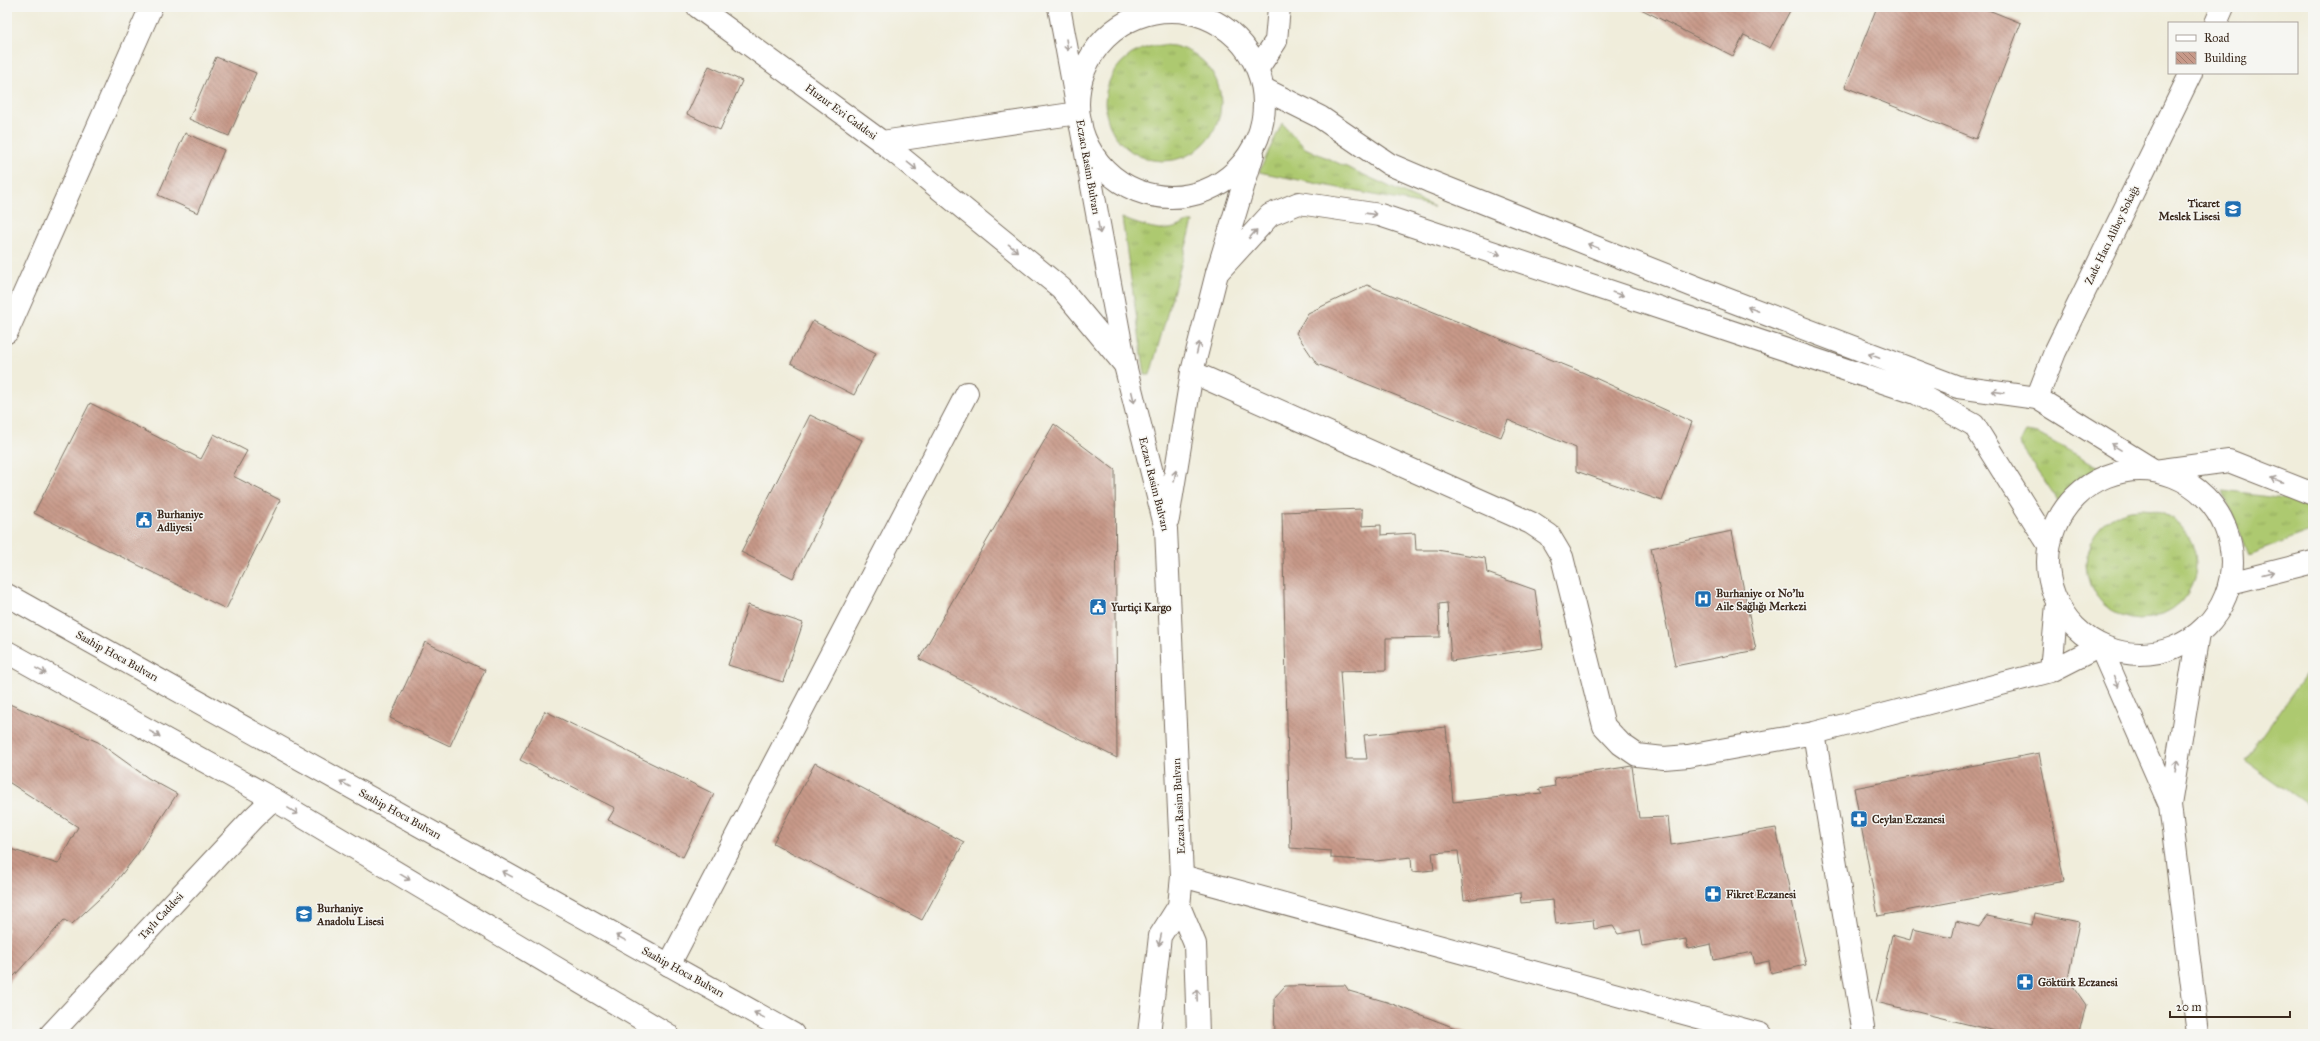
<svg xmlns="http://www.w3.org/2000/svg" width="2320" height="1041" font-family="'IM FELL Great Primer',serif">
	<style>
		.grass { fill: url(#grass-tufts); stroke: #747a47 }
		.garden { fill: #adc970; stroke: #747a47 }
		.building { fill: url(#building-back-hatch) }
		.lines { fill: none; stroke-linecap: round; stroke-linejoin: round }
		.service-casing { stroke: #7a6e60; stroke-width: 24 }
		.minor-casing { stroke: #7a6e60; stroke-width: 24 }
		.tertiary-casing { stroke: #7a6e60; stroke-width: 24 }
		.secondary-casing { stroke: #7a6e60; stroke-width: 24 }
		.primary-casing { stroke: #7a6e60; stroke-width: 24 }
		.service { stroke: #fff; stroke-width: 22 }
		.minor { stroke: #fff; stroke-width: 22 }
		.tertiary { stroke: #fff; stroke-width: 22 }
		.secondary { stroke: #fff; stroke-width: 22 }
		.primary { stroke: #fff; stroke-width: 22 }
		.oneway { stroke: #a79f9a }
		.labels { text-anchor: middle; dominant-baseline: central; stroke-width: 3; stroke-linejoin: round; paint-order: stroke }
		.street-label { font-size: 11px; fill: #3b2a1e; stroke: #f6f6f2 }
		.poi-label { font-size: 11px; font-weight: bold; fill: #3b2a1e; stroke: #f6f6f2; text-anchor: start }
	</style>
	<defs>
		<pattern id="grass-tufts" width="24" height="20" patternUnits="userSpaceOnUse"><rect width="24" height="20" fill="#adc970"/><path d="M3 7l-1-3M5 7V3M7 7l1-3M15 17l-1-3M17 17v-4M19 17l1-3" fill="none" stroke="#8ea35b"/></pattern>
		<pattern id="building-back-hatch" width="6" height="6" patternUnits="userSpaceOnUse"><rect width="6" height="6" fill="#c79989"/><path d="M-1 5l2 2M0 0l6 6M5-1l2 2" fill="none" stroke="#a37d6f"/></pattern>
	</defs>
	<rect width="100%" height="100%" fill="#f6f6f2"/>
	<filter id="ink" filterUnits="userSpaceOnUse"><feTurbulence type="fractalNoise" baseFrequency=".025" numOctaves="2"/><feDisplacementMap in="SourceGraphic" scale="8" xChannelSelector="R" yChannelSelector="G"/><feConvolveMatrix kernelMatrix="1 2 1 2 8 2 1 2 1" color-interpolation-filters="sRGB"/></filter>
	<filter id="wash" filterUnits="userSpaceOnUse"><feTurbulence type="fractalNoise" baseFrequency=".012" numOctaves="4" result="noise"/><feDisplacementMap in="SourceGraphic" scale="16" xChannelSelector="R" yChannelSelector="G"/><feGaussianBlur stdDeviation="0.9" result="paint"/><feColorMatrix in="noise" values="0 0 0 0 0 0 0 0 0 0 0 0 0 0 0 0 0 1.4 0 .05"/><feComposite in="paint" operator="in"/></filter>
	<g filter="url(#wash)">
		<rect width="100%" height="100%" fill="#f0eddb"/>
		<!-- grass -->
		<path class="grass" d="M1105 103a58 58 0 1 1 116 0a58 58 0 1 1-116 0Z
			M1282 123 1305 148 1434 207 1259 172Z
			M1122 218C1133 223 1157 231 1169 229 1179 228 1183 221 1193 222L1150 375H1145Z
			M2026 432 2038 434 2103 469 2072 485 2059 502 2019 443Z
			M2223 491 2292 500 2313 509V531L2248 555Z
			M2086 564a55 55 0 1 1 110 0a55 55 0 1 1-110 0Z"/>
		<!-- garden -->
		<path class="garden" d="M2313 665V809L2245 760Z"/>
		<g id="blocks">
			<!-- building -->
			<path class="building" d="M1637 7H1792L1770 48 1744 35 1733 56Z
				M1877 7H1981L2021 23 1976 139 1845 87Z
				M216 57 256 73 229 136 189 119Z
				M709 66 742 81 720 130 687 114Z
				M185 133 224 150 198 213 158 195Z
				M1367 285 1582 372 1692 422 1662 501 1576 471V448L1508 420 1501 437 1317 364 1296 333 1308 313Z
				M813 321 876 353 854 395 791 363Z
				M90 403 201 459 214 434 247 451 233 476 280 500 226 609 34 513Z
				M810 415 862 440 793 578 741 552Z
				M1054 424 1115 470 1117 758 919 659Z
				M1362 509V526L1381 525V535L1415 533 1416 550H1437L1485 558 1487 573 1535 590 1543 648 1451 661 1447 603 1439 604 1440 637 1386 638V670L1340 671 1346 759H1367L1364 735 1446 727 1453 802 1542 793 1539 789 1555 786 1554 778 1632 766 1639 818 1668 817 1671 845 1776 828 1806 965 1771 973 1769 961 1755 964 1752 952 1714 960 1711 944 1688 949 1686 939 1642 946 1639 930 1618 934 1613 926 1594 929 1593 920 1556 924 1553 900 1521 903 1520 893 1464 900 1458 851 1432 853 1434 870 1412 872 1411 857 1376 861 1331 858V851L1290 848 1282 512Z
				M1732 531 1756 650 1675 666 1651 548Z
				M748 605 803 623 783 682 728 665Z
				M425 642 485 670 450 746 390 718Z
				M7 703 98 742 148 778 177 794 136 856 111 888 72 924 64 920 7 984V848L58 864 78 827 7 781Z
				M545 711 714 794 683 857 608 820 615 808 520 760Z
				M2039 753 2064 881 1878 916 1854 788Z
				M815 763 964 842 922 920 773 843Z
				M2034 913 2079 922 2068 979 2086 1005 2079 1034H2008L1876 1002 1892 935 1910 940 1913 929 1952 938 1956 921 1979 927 1987 916 2032 925Z
				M1345 985 1349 991 1387 1002 1471 1034H1275L1274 998 1285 986Z"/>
		</g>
	</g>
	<g filter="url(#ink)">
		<use href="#blocks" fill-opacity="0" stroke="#7a6e60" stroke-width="1"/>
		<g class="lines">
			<defs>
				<path id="service" d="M7 332 151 7
					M669 965 967 393"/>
				<path id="minor" d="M698 7 882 142 1078 113
					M2216 23 2223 7
					M1258 68 1276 41 1279 7
					M882 142 1061 288 1125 365
					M1192 372 1531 523 1549 535 1562 557 1604 726 1621 744 1637 755 1664 758 1688 756 1814 733 2051 671 2100 646
					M2037 398 2055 352 2191 73
					M2051 671 2057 604
					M1814 733 1864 1034
					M1182 876 1760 1034"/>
				<path id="tertiary" d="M1264 89 1320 117 1389 164 1429 181 1721 297 1958 387 2037 398 2155 471 2229 461 2313 494
					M1217 273 1270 215 1299 203 1380 215 1916 393 1974 425 2049 545
					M2048 562a92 92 0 1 1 184 0a92 92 0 1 1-184 0Z
					M2230 583 2313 562
					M2100 646 2170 805
					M51 1034 253 818 273 799
					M2198 1034 2170 805 2198 634"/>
				<path id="secondary" d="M7 595 793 1034
					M7 652 273 799 667 1034"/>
				<path id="primary" d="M1059 7 1125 365 1166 529 1182 876 1179 906 1160 936 1149 1034
					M1078 104a93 93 0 1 1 186 0a93 93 0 1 1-186 0Z
					M1168 519 1192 372 1217 273 1253 154
					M1179 906 1195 944 1198 1034"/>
			</defs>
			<!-- service casing -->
			<use href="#service" class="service-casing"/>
			<!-- minor casing -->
			<use href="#minor" class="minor-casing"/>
			<!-- tertiary casing -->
			<use href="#tertiary" class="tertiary-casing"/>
			<!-- secondary casing -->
			<use href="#secondary" class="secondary-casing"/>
			<!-- primary casing -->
			<use href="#primary" class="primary-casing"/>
			<!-- service -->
			<use href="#service" class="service"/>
			<!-- minor -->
			<use href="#minor" class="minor"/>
			<!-- tertiary -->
			<use href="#tertiary" class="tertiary"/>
			<!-- secondary -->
			<use href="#secondary" class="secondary"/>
			<!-- primary -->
			<use href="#primary" class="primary"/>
		</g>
		<!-- one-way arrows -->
		<defs><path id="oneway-shaft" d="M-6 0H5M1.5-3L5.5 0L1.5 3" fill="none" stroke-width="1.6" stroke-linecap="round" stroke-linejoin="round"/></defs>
		<g class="oneway">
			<use href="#oneway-shaft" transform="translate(1067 45) rotate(81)"/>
			<use href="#oneway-shaft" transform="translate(912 166) rotate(39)"/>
			<use href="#oneway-shaft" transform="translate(1371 214) rotate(8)"/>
			<use href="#oneway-shaft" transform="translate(1099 228) rotate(80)"/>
			<use href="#oneway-shaft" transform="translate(1253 234) rotate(-48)"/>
			<use href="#oneway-shaft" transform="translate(1593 246) rotate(-158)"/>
			<use href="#oneway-shaft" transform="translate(1013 248) rotate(39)"/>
			<use href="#oneway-shaft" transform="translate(1495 253) rotate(18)"/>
			<use href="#oneway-shaft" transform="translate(1618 294) rotate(18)"/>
			<use href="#oneway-shaft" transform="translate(1753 309) rotate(-159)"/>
			<use href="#oneway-shaft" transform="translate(1198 348) rotate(-76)"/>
			<use href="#oneway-shaft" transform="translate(1874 356) rotate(-159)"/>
			<use href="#oneway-shaft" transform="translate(1998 392) rotate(-172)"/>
			<use href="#oneway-shaft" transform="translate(1133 397) rotate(76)"/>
			<use href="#oneway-shaft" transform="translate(2116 447) rotate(-148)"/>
			<use href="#oneway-shaft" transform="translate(1175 476) rotate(-81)"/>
			<use href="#oneway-shaft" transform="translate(2277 480) rotate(-158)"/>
			<use href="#oneway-shaft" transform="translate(2268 573) rotate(-14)"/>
			<use href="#oneway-shaft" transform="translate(41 671) rotate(29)"/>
			<use href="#oneway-shaft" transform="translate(2116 682) rotate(66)"/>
			<use href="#oneway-shaft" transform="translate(155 734) rotate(29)"/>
			<use href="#oneway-shaft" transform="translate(2176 766) rotate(-81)"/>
			<use href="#oneway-shaft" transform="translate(345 784) rotate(-151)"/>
			<use href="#oneway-shaft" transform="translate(293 811) rotate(31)"/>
			<use href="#oneway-shaft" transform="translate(507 874) rotate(-151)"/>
			<use href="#oneway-shaft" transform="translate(405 877) rotate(31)"/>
			<use href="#oneway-shaft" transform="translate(621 938) rotate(-151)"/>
			<use href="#oneway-shaft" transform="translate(1160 940) rotate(103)"/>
			<use href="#oneway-shaft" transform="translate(1197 995) rotate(-92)"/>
			<use href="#oneway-shaft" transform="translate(759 1015) rotate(-151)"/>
		</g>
	</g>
	<!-- icons -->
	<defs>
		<symbol id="school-square" viewBox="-11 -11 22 22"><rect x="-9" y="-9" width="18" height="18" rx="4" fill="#1f6fb2" stroke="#f6f6f2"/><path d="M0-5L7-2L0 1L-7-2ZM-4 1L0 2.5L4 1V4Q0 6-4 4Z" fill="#fff"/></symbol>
		<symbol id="civic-square" viewBox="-11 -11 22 22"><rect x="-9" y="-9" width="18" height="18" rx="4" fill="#1f6fb2" stroke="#f6f6f2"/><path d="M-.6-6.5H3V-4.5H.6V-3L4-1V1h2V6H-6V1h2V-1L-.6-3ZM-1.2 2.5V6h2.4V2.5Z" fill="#fff"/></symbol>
		<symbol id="hospital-square" viewBox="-11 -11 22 22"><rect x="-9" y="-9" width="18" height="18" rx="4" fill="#1f6fb2" stroke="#f6f6f2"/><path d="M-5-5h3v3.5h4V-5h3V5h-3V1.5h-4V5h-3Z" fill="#fff"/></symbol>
		<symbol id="pharmacy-square" viewBox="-11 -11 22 22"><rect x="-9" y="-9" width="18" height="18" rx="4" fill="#1f6fb2" stroke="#f6f6f2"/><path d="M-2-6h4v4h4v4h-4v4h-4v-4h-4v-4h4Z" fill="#fff"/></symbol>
	</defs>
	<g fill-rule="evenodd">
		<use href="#school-square" x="2223" y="199" width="20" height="20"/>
		<use href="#civic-square" x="134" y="510" width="20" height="20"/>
		<use href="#hospital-square" x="1693" y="589" width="20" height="20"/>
		<use href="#civic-square" x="1088" y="597" width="20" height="20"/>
		<use href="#pharmacy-square" x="1849" y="809" width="20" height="20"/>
		<use href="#pharmacy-square" x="1703" y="884" width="20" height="20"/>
		<use href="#school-square" x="294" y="904" width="20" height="20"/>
		<use href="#pharmacy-square" x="2015" y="972" width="20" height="20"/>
	</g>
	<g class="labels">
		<!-- street labels -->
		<g class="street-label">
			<text transform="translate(841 112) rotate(36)">Huzur Evi Caddesi</text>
			<text transform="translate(1088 167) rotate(80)">Eczacı Rasim Bulvarı</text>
			<text transform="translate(2112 235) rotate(-64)">Zade Hacı Alibey Sokağı</text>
			<text transform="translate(1154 484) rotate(76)">Eczacı Rasim Bulvarı</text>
			<text transform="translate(117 656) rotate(29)">Saahip Hoca Bulvarı</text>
			<text transform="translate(1179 806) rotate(-93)">Eczacı Rasim Bulvarı</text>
			<text transform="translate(400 814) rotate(29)">Saahip Hoca Bulvarı</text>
			<text transform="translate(161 916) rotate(-47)">Taylı Caddesi</text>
			<text transform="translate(683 972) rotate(29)">Saahip Hoca Bulvarı</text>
		</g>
		<!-- poi labels -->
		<g class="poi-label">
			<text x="2220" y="203" text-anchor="end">Ticaret<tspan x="2220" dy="13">Meslek Lisesi</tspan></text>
			<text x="157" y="514">Burhaniye<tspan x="157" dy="13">Adliyesi</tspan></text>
			<text x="1716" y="593">Burhaniye 01 No'lu<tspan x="1716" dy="13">Aile Sağlığı Merkezi</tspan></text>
			<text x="1111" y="607">Yurtiçi Kargo</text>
			<text x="1872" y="819">Ceylan Eczanesi</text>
			<text x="1726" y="894">Fikret Eczanesi</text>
			<text x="317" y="908">Burhaniye<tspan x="317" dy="13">Anadolu Lisesi</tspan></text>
			<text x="2038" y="982">Göktürk Eczanesi</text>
		</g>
	</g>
	<!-- margin -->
	<rect width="2320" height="1041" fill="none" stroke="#f6f6f2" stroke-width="24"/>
	<!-- legend -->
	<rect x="2168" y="22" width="130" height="52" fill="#f6f6f2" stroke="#aba49d"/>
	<rect x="2176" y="35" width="20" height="6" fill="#ffffff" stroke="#aba49d"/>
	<text x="2204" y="42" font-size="12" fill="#3b2a1e">Road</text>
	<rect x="2176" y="52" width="20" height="12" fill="url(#building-back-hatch)" stroke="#aba49d"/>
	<text x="2204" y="62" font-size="12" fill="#3b2a1e">Building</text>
	<!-- scale -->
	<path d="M2170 1011v6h120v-6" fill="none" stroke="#3b2a1e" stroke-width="2"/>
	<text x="2176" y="1011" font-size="12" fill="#3b2a1e" stroke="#f6f6f2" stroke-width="3" paint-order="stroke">20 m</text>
</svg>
